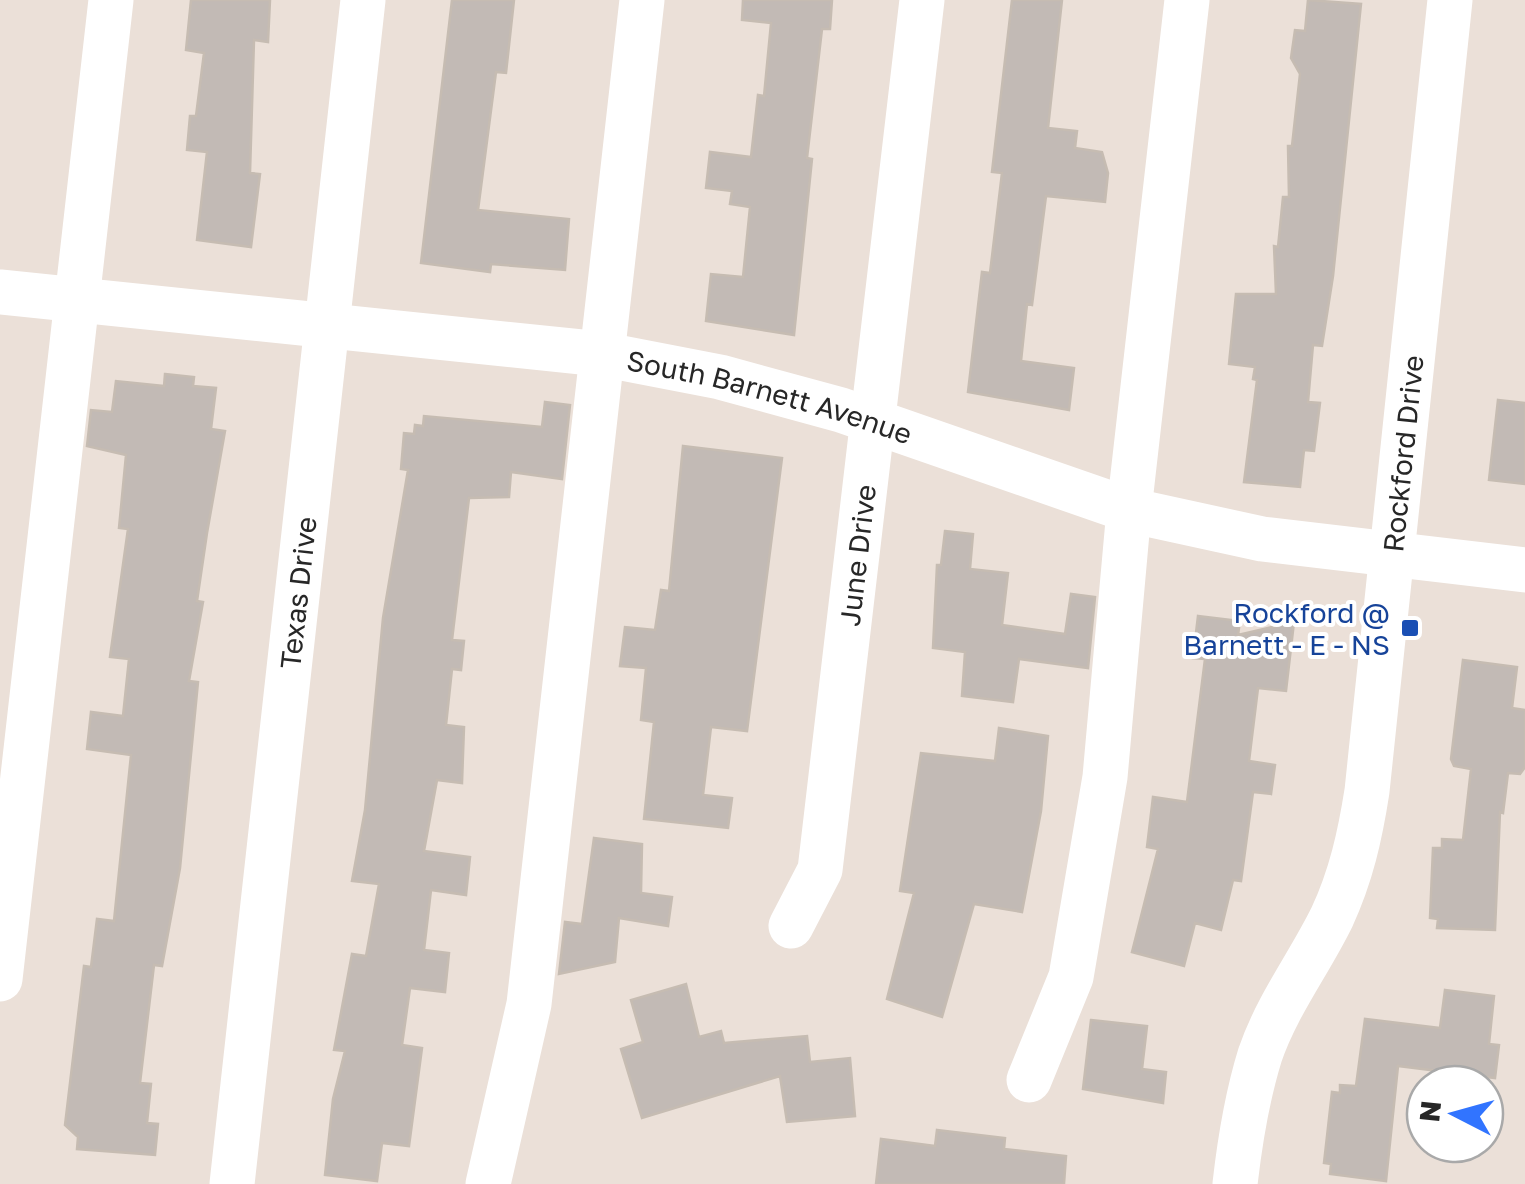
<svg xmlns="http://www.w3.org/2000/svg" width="1525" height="1184" font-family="'Golos Text',sans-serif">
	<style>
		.building { fill: #c2bab5; stroke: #c6bcb2; stroke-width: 2.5 }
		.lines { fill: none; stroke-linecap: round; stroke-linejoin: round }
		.minor { stroke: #fff; stroke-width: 45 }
		.transit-dot { fill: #1a4fb4; stroke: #fff; stroke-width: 4 }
		.labels { text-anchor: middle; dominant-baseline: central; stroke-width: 8; stroke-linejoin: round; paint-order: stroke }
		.street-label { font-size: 28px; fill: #272727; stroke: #fff }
		.transit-label { font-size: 28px; fill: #164399; stroke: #fff; text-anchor: end }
	</style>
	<rect width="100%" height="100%" fill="#ebe0d8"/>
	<!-- building -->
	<path class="building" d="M191 0H270L268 42 254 40 250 173 260 174 251 247 197 240 207 152 187 150 190 116H196L204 53 186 50Z
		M452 0H514L506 73 496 72 478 210 569 219 565 270 491 264 490 272 421 263Z
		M743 0H832L830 29H822L807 158 812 159 794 335 706 321 711 274 743 277 750 207 730 204 732 191 706 188 710 152 751 157 758 95 764 96 771 23 742 20Z
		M1012 0H1062L1048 128 1077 131 1075 148 1102 152 1108 173 1105 202 1046 196 1032 305 1027 304 1021 361 1074 368 1069 410 968 392 982 272 990 273 1002 173 992 172Z
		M1308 0 1361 4 1333 276 1322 346 1313 345 1308 402 1320 403 1314 451 1304 450 1300 487 1244 482 1257 380 1253 379 1255 367 1229 364 1236 294H1276L1274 246 1278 247 1283 197H1289L1288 146H1292L1300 74 1291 58 1295 30 1305 31Z
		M165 374 194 377 193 386 216 388 211 429 225 431 207 533 197 601 203 602 189 681 198 682 180 868 162 966 154 965 140 1083 151 1084 147 1123 158 1124 155 1155 77 1149 78 1137 65 1125 84 966 91 967 97 919 114 921 131 755 87 749 91 712 123 716 129 659 110 657 128 529 119 528 126 455 87 446 91 410 112 412 116 381 164 386Z
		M1498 400 1525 403V484L1489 480Z
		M545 402 570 405 562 479 511 472 509 497 469 498 452 640 464 641 461 670 452 669 446 725 464 727 462 783 437 780 424 851 470 857 466 895 431 890 424 950 449 953 445 992 410 988 402 1045 422 1048 409 1146 382 1143 377 1181 325 1175 333 1099 345 1051 334 1050 352 954 366 956 379 884 352 881 365 810 383 618 408 470 401 469 404 433 414 434 415 425 423 426 424 416 542 427Z
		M683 446 782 458 747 731 711 727 703 795 732 798 728 828 644 819 654 722 641 720 646 668 620 666 625 627 655 630 661 590 669 591Z
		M945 531 973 534 970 569 1008 573 1002 625 1065 634 1071 594 1095 597 1088 668 1019 659 1013 702 962 696 965 652 933 648 937 565H941Z
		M1198 616 1240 621 1238 635 1294 622 1286 691 1258 688 1249 761 1275 765 1271 794 1253 792 1241 881 1233 880 1221 930 1195 923 1184 966 1132 952 1158 849 1147 847 1153 797 1187 802 1205 659 1193 658Z
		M1463 660 1517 667 1512 708 1525 710V767L1520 774 1508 773 1503 813 1500 812 1495 930 1437 928 1438 919 1430 918 1433 848H1442V839L1463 840 1471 769 1454 766 1451 759Z
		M999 728 1048 736 1041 811 1022 912 974 904 942 1017 887 999 914 893 900 891 921 753 995 761Z
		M594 838 642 844 641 893 672 897 668 926 619 918 615 962 559 974 565 922 582 924Z
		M686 984 699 1037 721 1031 724 1043 807 1036 810 1062 850 1058 855 1116 787 1122 780 1076 642 1118 621 1049 643 1042 631 1000Z
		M1445 990 1494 996 1489 1044 1499 1045 1495 1078 1398 1066 1386 1181 1330 1174 1331 1164 1324 1163 1332 1092 1340 1093V1085L1356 1086 1365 1019 1440 1028Z
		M1091 1020 1147 1026 1142 1069 1166 1072 1163 1103 1083 1089Z
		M937 1130 1005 1138 1004 1149 1066 1156 1064 1184H876L881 1139 935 1146Z"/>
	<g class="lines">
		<!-- minor -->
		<g class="minor">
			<path id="s1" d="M0 292 601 354 720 377 841 410 1129 510 1262 539 1525 570"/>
			<path id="s2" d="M791 926 820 870 922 0"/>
			<path d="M0 979 111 0"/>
			<path d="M1029 1080 1071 977 1105 777 1129 510 1187 0"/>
			<path id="s3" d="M232 1184 363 0"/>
			<path d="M488 1184 529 1004 642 0"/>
			<path id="s4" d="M1235 1184C1240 1140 1247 1097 1260 1055 1277 1005 1309 964 1332 917 1351 876 1360 836 1367 791L1450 0"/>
		</g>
	</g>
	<!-- markers -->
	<rect class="transit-dot" x="1400" y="618" width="20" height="20" rx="5"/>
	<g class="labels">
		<!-- street labels -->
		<g class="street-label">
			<text stroke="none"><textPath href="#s1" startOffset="778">South Barnett Avenue</textPath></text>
			<text stroke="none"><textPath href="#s4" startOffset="758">Rockford Drive</textPath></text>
			<text stroke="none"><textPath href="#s2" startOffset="380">June Drive</textPath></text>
			<text stroke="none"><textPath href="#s3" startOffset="595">Texas Drive</textPath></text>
		</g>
		<!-- transit labels -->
		<g class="transit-label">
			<text x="1390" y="612">Rockford @<tspan x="1390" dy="32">Barnett - E - NS</tspan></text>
		</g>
	</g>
	<!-- north arrow -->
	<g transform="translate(1455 1114) rotate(276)"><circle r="48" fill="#ffffff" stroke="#a9a9a9" stroke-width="2.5"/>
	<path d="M0-8L18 38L0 25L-18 38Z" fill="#3174ff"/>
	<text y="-15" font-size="28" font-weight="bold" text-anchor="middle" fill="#272727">N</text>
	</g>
</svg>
